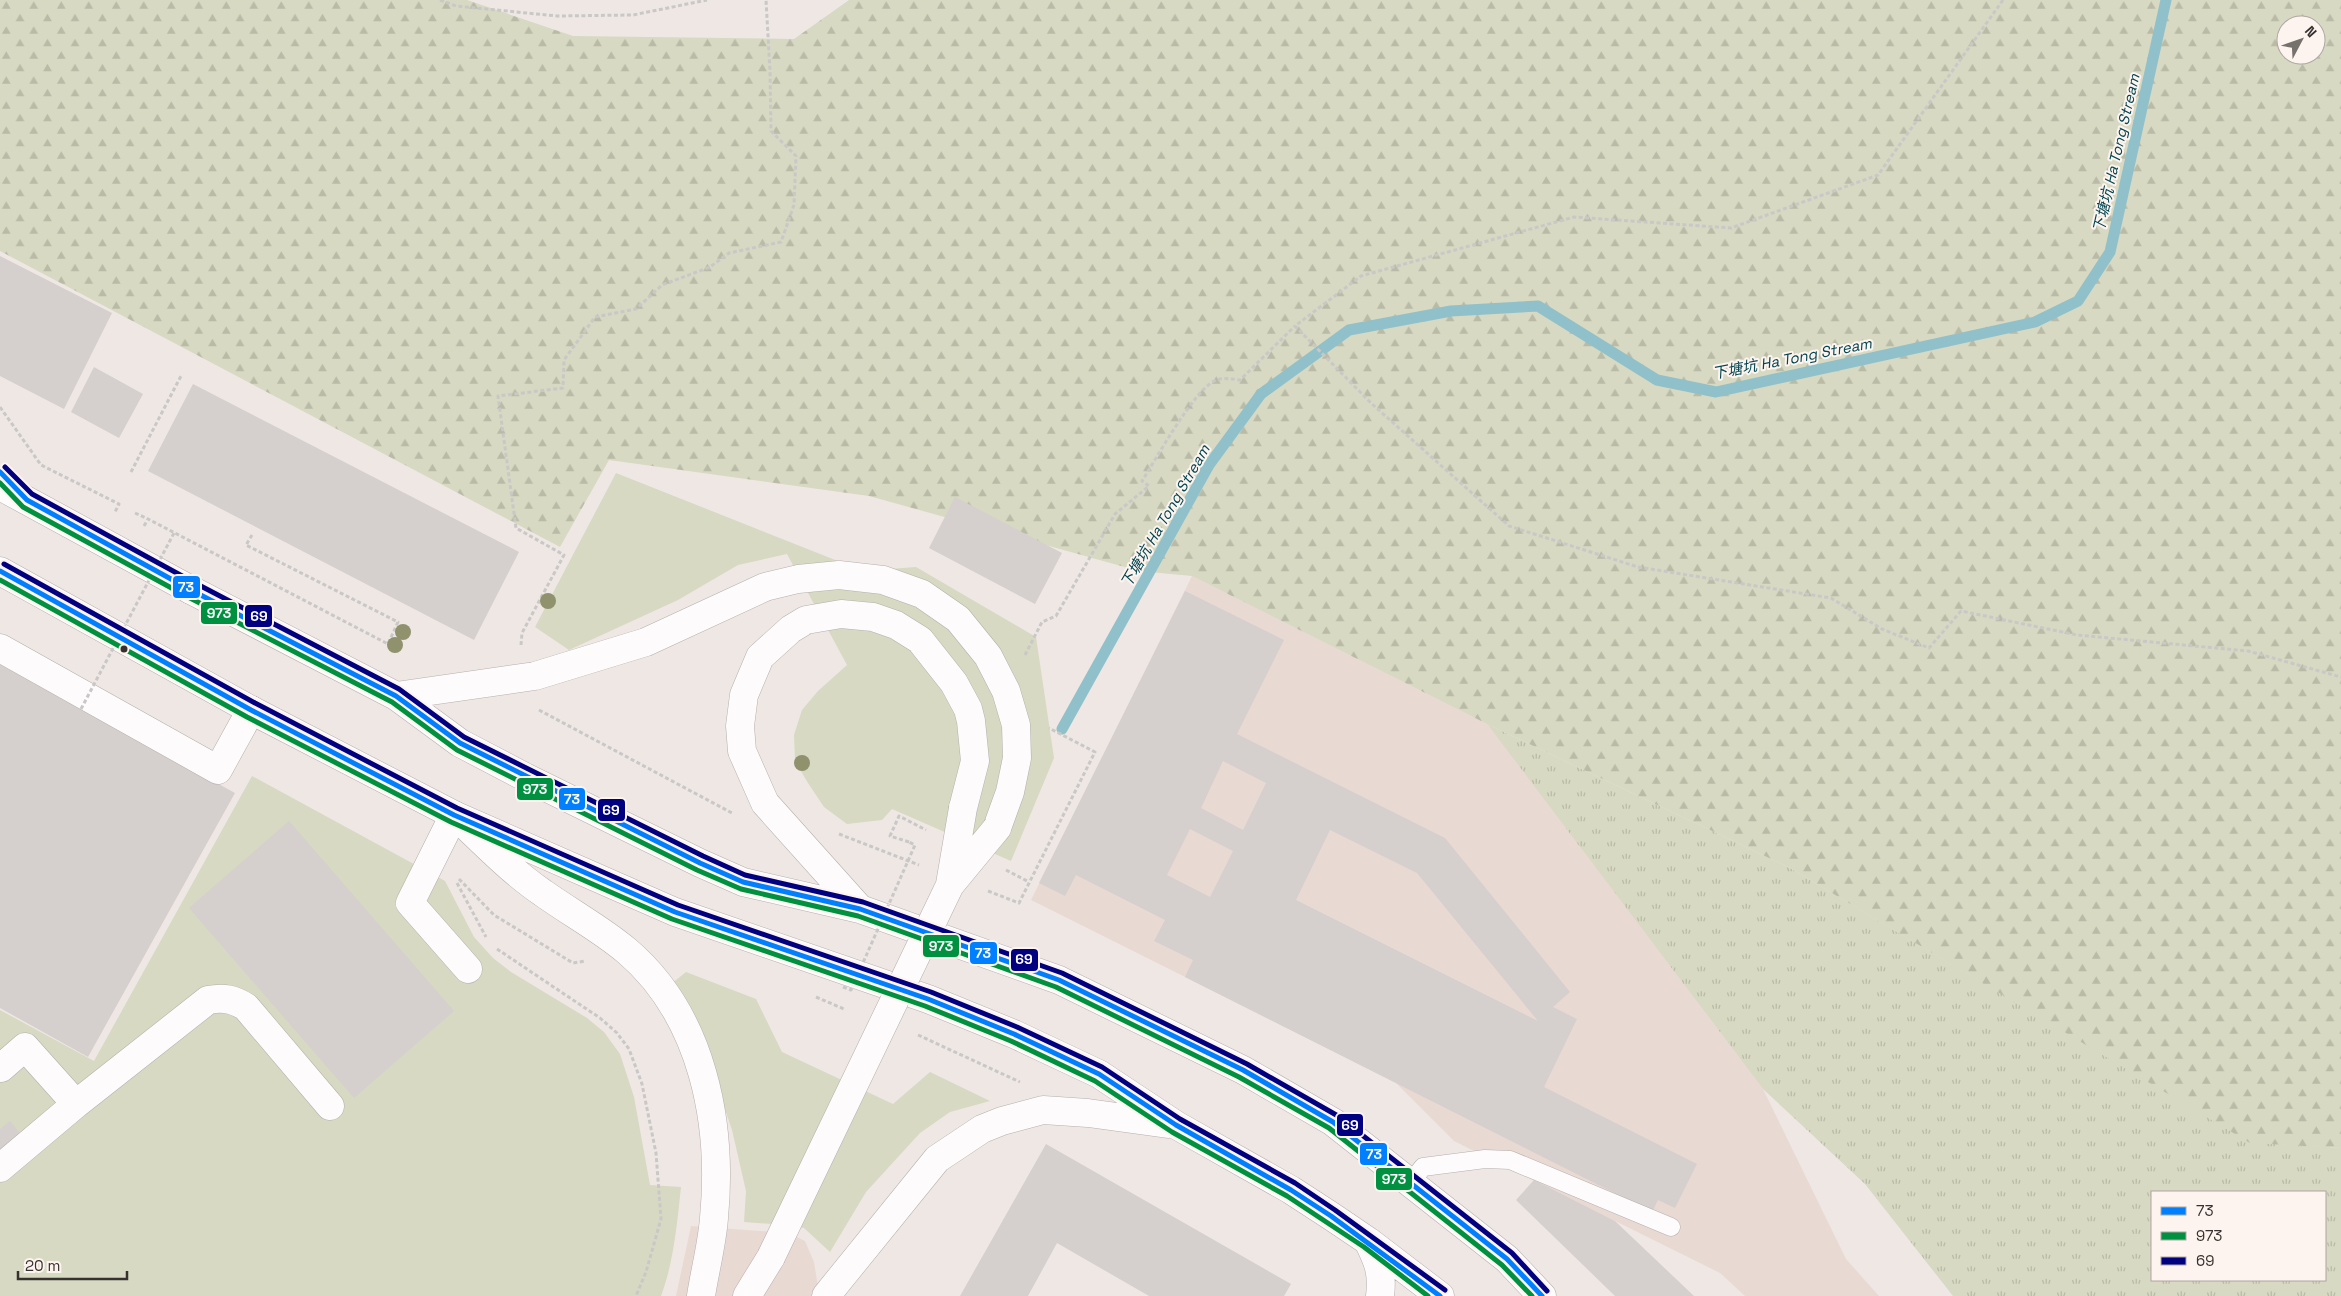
<svg xmlns="http://www.w3.org/2000/svg" width="2341" height="1296" font-family="'Space Grotesk','Noto Sans TC',sans-serif">
	<style>
		.built { fill: #e9d9d3 }
		.grass { fill: url(#grass-tufts); fill-rule: evenodd }
		.forest { fill: url(#forest-firs); fill-rule: evenodd }
		.park { fill: #d7d9c2 }
		.lines { fill: none; stroke-linecap: round; stroke-linejoin: round }
		.stream { stroke: #90c0ca; stroke-width: 11 }
		.building { fill: #d5cfcd; fill-rule: evenodd }
		.lane-casing { stroke: #b5afae; stroke-width: 19 }
		.street-casing { stroke: #b5afae; stroke-width: 29 }
		.primary-casing { stroke: #b5afae; stroke-width: 29 }
		.highway-casing { stroke: #b5afae; stroke-width: 29 }
		.path { stroke: #cac8c7; stroke-width: 3; stroke-dasharray: 4 2.5; stroke-linecap: butt }
		.lane { stroke: #fdfbfb; stroke-width: 18 }
		.street { stroke: #fdfbfb; stroke-width: 28 }
		.primary { stroke: #fdfbfb; stroke-width: 28 }
		.highway { stroke: #fdfbfb; stroke-width: 28 }
		.highway-bridge-casing { stroke: #b5afae; stroke-width: 29; stroke-linecap: butt }
		.path-bridge { stroke: #cac8c7; stroke-width: 3; stroke-dasharray: 4 2.5; stroke-linecap: butt }
		.highway-bridge { stroke: #fdfbfb; stroke-width: 28 }
		.bus-1-casing { stroke: #fef4ef; stroke-width: 9 }
		.bus-2-casing { stroke: #fef4ef; stroke-width: 9 }
		.bus-3-casing { stroke: #fef4ef; stroke-width: 9 }
		.bus-1 { stroke: #0080ff; stroke-width: 5 }
		.bus-2 { stroke: #009140; stroke-width: 5 }
		.bus-3 { stroke: #000080; stroke-width: 5 }
		.tree { fill: #90916d }
		.bus-dot { fill: #36312f; stroke: #fef4ef; stroke-width: 2 }
		.labels { text-anchor: middle; dominant-baseline: central; stroke-width: 4; stroke-linejoin: round; paint-order: stroke }
		.water-label { font-size: 15px; font-style: italic; fill: #004550; stroke: #fef4ef }
		.line-badge { stroke: #fef4ef; stroke-width: 2 }
		.badge-label { font-size: 14px; text-anchor: middle; font-weight: bold; fill: #fff }
	</style>
	<defs>
		<pattern id="grass-tufts" width="24" height="20" patternUnits="userSpaceOnUse" patternTransform="scale(1.25)"><rect width="24" height="20" fill="#d7d9c2"/><path d="M3 7l-1-3M5 7V3M7 7l1-3M15 17l-1-3M17 17v-4M19 17l1-3" fill="none" stroke="#b9bba7"/></pattern>
		<pattern id="forest-firs" width="22" height="20" patternUnits="userSpaceOnUse" patternTransform="scale(1.25)"><rect width="22" height="20" fill="#d7d9c2"/><path d="M5 1l3.5 6h-7zM16 11l3.5 6h-7z" fill="#b9bba7"/></pattern>
	</defs>
	<rect width="100%" height="100%" fill="#efe7e4"/>
	<!-- built -->
	<path class="built" d="M1192 576 1487 724 1763 1089 1846 1259 1879 1296H1745L1720 1273 1454 1141 1395 1082 1031 900Z
		M691 1226 789 1233 805 1241 814 1262 818 1287 814 1296H676Z"/>
	<!-- grass -->
	<path class="grass" d="M1487 724 1790 868 2250 1142 2341 1148V1296H1953L1865 1184 1763 1089ZM2152 1192H2325V1280H2152Z"/>
	<!-- forest -->
	<path class="forest" d="M0 0H467L573 36 794 39 849 0H2341V1148L2250 1143 1790 868 1487 724 1192 576 1139 571 869 496 609 460 560 547 0 251ZM2286 25H2316V55H2286Z"/>
	<!-- park -->
	<path class="park" d="M616 473 863 571 916 567 1036 637 1054 758 1011 861 892 809 882 820 847 824 824 807 808 783 795 761 794 735 802 710 818 691 847 665 787 554 738 565 678 600 569 650 535 627Z
		M252 776 445 881 474 937 493 958 511 972 587 1018 604 1032 620 1054 634 1097 650 1185 681 1187C677 1224 674 1261 661 1296H0V1010L94 1061Z
		M686 972 756 999 782 1052 893 1104 930 1072 990 1101 950 1112 920 1133 866 1192 830 1252 804 1228 786 1225 744 1222 746 1191 732 1130 694 1017 671 984Z"/>
	<g class="lines">
		<!-- stream -->
		<path class="stream" d="M1062 729 1209 465 1261 394 1349 330 1451 311 1538 306 1657 380 1716 392 2035 322 2078 301 2110 252 2166 0"/>
	</g>
	<!-- building -->
	<path class="building" d="M0 256 112 313 64 409 0 376Z
		M94 367 143 394 119 438 71 412Z
		M193 384 519 552 474 640 148 471Z
		M955 497 1062 553 1035 604 929 548Z
		M1185 591 1284 640 1237 734 1445 838 1570 992 1553 1007 1577 1019 1544 1087 1697 1164 1675 1208 1658 1200 1652 1212 1185 977 1193 960 1154 941 1165 920 1076 875 1065 896 1039 883ZM1223 761 1266 783 1243 830 1201 808ZM1190 829 1233 851 1210 897 1167 875ZM1330 830 1417 873 1538 1021 1296 900Z
		M0 664 235 793 88 1057 0 1008Z
		M289 821 454 1011 354 1098 189 908Z
		M10 1121 24 1138 0 1158V1129Z
		M1046 1144 1291 1284 1284 1296H1149L1057 1243 1028 1296H960Z
		M1534 1180 1615 1221 1694 1296H1615L1516 1200Z"/>
	<g class="lines">
		<defs>
			<path id="lane" d="M1411 1182 1423 1167 1485 1159 1510 1160 1671 1227"/>
			<path id="street" d="M0 648 218 770 251 710
				M454 815 410 903 468 969
				M1 1068 25 1047 76 1104
				M0 1168 76 1104 208 1000C224 997 233 999 246 1007L330 1106"/>
			<path id="primary" d="M0 486 191 590
				M0 571 251 710"/>
			<path id="highway" d="M191 590 396 696 460 743 525 777 700 863 743 882 860 909 1059 980 1243 1070 1333 1122 1507 1259 1542 1296
				M396 696 535 676 646 642 765 587 798 579 839 575 883 580 922 594 958 619 988 656 1006 691 1016 725 1017 758 1010 792 997 828
				M251 710 454 815 611 884 675 912 928 999 1014 1034 1099 1074 1176 1125 1291 1190 1331 1216 1368 1241 1440 1296
				M466 826C490 849 515 874 543 893 571 913 601 929 627 951 703 1016 723 1123 714 1218 712 1244 705 1270 701 1296
				M860 909 765 803 742 751 740 726 744 695 760 657 791 629 806 620 841 614 873 617 896 625 920 640 954 683 968 709 971 721 975 761 963 808
				M1368 1241C1378 1261 1383 1273 1380 1296
				M747 1296 771 1257
				M826 1296 937 1159 982 1129 1002 1121 1043 1110 1088 1113 1168 1124"/>
		</defs>
		<!-- lane casing -->
		<use href="#lane" class="lane-casing"/>
		<!-- street casing -->
		<use href="#street" class="street-casing"/>
		<!-- primary casing -->
		<use href="#primary" class="primary-casing"/>
		<!-- highway casing -->
		<use href="#highway" class="highway-casing"/>
		<!-- path -->
		<path class="path" d="M440 0 456 6 557 16 633 15 707 0
			M2003 0 1878 175 1731 228 1574 217 1361 276 1295 326 1372 404 1509 526 1638 567 1831 598 1882 629 1929 648 1961 611 2077 635 2248 651 2341 677
			M0 407 41 465 119 504 115 512
			M131 472 182 374
			M135 513 148 519
			M144 526 148 519 388 644 398 622 246 545 252 535
			M521 645 522 633 564 555 516 528 498 396 563 388 564 360 595 317 636 309 662 285 710 267 729 253 781 242 794 205 796 156 771 131 770 71 766 0
			M1025 655 1042 622 1056 616 1115 514 1149 486 1142 481C1156 459 1193 392 1214 381 1223 377 1231 379 1240 380L1295 326
			M539 710 732 813
			M839 834 919 865
			M909 842 890 836 899 816 926 830
			M1006 870 1029 882
			M459 879 494 915 573 963 586 961
			M457 883 486 937
			M988 891 1019 903 1095 752 1049 728
			M497 949 600 1018 617 1033 629 1049 642 1084 656 1153 661 1219 646 1272 636 1296
			M816 997 844 1009
			M918 1035 1020 1082"/>
		<!-- lane -->
		<use href="#lane" class="lane"/>
		<!-- street -->
		<use href="#street" class="street"/>
		<!-- primary -->
		<use href="#primary" class="primary"/>
		<!-- highway -->
		<use href="#highway" class="highway"/>
		<defs>
			<path id="highway-bridge" d="M950 884 963 808
				M771 1257 950 885 997 828"/>
		</defs>
		<!-- highway-bridge casing -->
		<use href="#highway-bridge" class="highway-bridge-casing"/>
		<!-- path-bridge -->
		<path class="path-bridge" d="M81 709 174 533
			M843 987 851 990 915 845 909 842"/>
		<!-- highway-bridge -->
		<use href="#highway-bridge" class="highway-bridge"/>
		<defs>
			<path id="bus-1" d="M0 472 27 500 191 590 396 696 460 743 700 863 743 882 860 909 1059 980 1243 1070 1333 1122 1507 1259 1542 1296
				M0 571 251 710 454 815 675 912 928 999 1014 1034 1099 1074 1176 1125 1291 1190 1331 1216 1440 1296"/>
			<path id="bus-2" d="M0 483 23 507 188 597 392 702 457 750 697 870 741 889 858 916 1056 987 1239 1077 1329 1128 1502 1265 1532 1296
				M0 580 247 717 451 822 672 919 925 1006 1011 1041 1095 1081 1172 1132 1287 1196 1364 1247 1428 1296"/>
			<path id="bus-3" d="M5 467 32 494 195 583 399 689 464 737 703 856 745 875 863 902 1062 973 1247 1064 1338 1116 1512 1253 1547 1291
				M4 564 255 703 457 808 678 905 931 992 1017 1027 1102 1067 1180 1119 1295 1183 1335 1210 1445 1290"/>
		</defs>
		<!-- bus-1 casing -->
		<use href="#bus-1" class="bus-1-casing"/>
		<!-- bus-2 casing -->
		<use href="#bus-2" class="bus-2-casing"/>
		<!-- bus-3 casing -->
		<use href="#bus-3" class="bus-3-casing"/>
		<!-- bus-1 -->
		<use href="#bus-1" class="bus-1"/>
		<!-- bus-2 -->
		<use href="#bus-2" class="bus-2"/>
		<!-- bus-3 -->
		<use href="#bus-3" class="bus-3"/>
	</g>
	<!-- trees -->
	<g class="tree">
		<circle cx="548" cy="601" r="8"/>
		<circle cx="403" cy="632" r="8"/>
		<circle cx="395" cy="645" r="8"/>
		<circle cx="802" cy="763" r="8"/>
	</g>
	<!-- markers -->
	<circle class="bus-dot" cx="124" cy="649" r="4.5"/>
	<g class="labels">
		<!-- water labels -->
		<g class="water-label">
			<text transform="translate(2116 153) rotate(-77)">下塘坑 Ha Tong Stream</text>
			<text transform="translate(1792 358) rotate(-11)">下塘坑 Ha Tong Stream</text>
			<text transform="translate(1165 516) rotate(-60)">下塘坑 Ha Tong Stream</text>
		</g>
	</g>
	<g class="line-badge">
		<rect x="172" y="575" width="29" height="24" rx="5" fill="#0080ff"/>
		<rect x="200" y="601" width="38" height="24" rx="5" fill="#009140"/>
		<rect x="244" y="604" width="29" height="24" rx="5" fill="#000080"/>
		<rect x="516" y="777" width="38" height="24" rx="5" fill="#009140"/>
		<rect x="558" y="787" width="28" height="24" rx="5" fill="#0080ff"/>
		<rect x="597" y="798" width="29" height="24" rx="5" fill="#000080"/>
		<rect x="922" y="934" width="38" height="24" rx="5" fill="#009140"/>
		<rect x="969" y="941" width="29" height="24" rx="5" fill="#0080ff"/>
		<rect x="1010" y="948" width="29" height="24" rx="5" fill="#000080"/>
		<rect x="1336" y="1113" width="28" height="24" rx="5" fill="#000080"/>
		<rect x="1359" y="1142" width="29" height="24" rx="5" fill="#0080ff"/>
		<rect x="1375" y="1167" width="38" height="24" rx="5" fill="#009140"/>
	</g>
	<g class="badge-label">
		<text x="186" y="592">73</text>
		<text x="219" y="618">973</text>
		<text x="259" y="621">69</text>
		<text x="535" y="794">973</text>
		<text x="572" y="804">73</text>
		<text x="611" y="815">69</text>
		<text x="941" y="951">973</text>
		<text x="983" y="958">73</text>
		<text x="1024" y="964">69</text>
		<text x="1350" y="1130">69</text>
		<text x="1374" y="1159">73</text>
		<text x="1394" y="1184">973</text>
	</g>
	<!-- legend -->
	<rect x="2151" y="1191" width="175" height="90" fill="#fef4ef" stroke="#aea6a2"/>
	<rect x="2161" y="1207" width="25" height="8" fill="#0080ff" stroke="#aea6a2"/>
	<text x="2196" y="1216" font-size="15" fill="#36312f">73</text>
	<rect x="2161" y="1232" width="25" height="8" fill="#009140" stroke="#aea6a2"/>
	<text x="2196" y="1241" font-size="15" fill="#36312f">973</text>
	<rect x="2161" y="1257" width="25" height="8" fill="#000080" stroke="#aea6a2"/>
	<text x="2196" y="1266" font-size="15" fill="#36312f">69</text>
	<!-- north arrow -->
	<g transform="translate(2301 40) rotate(49)"><circle r="24" fill="#fef4ef" stroke="#aea6a2"/>
	<path d="M0-4L9 19L0 12L-9 19Z" fill="#77716e"/>
	<text y="-8" font-size="14" font-weight="bold" text-anchor="middle" fill="#36312f">N</text>
	</g>
	<!-- scale -->
	<path d="M18 1271v8h109v-8" fill="none" stroke="#36312f" stroke-width="2.5"/>
	<text x="25" y="1271" font-size="15" fill="#36312f" stroke="#fef4ef" stroke-width="4" paint-order="stroke">20 m</text>
</svg>
